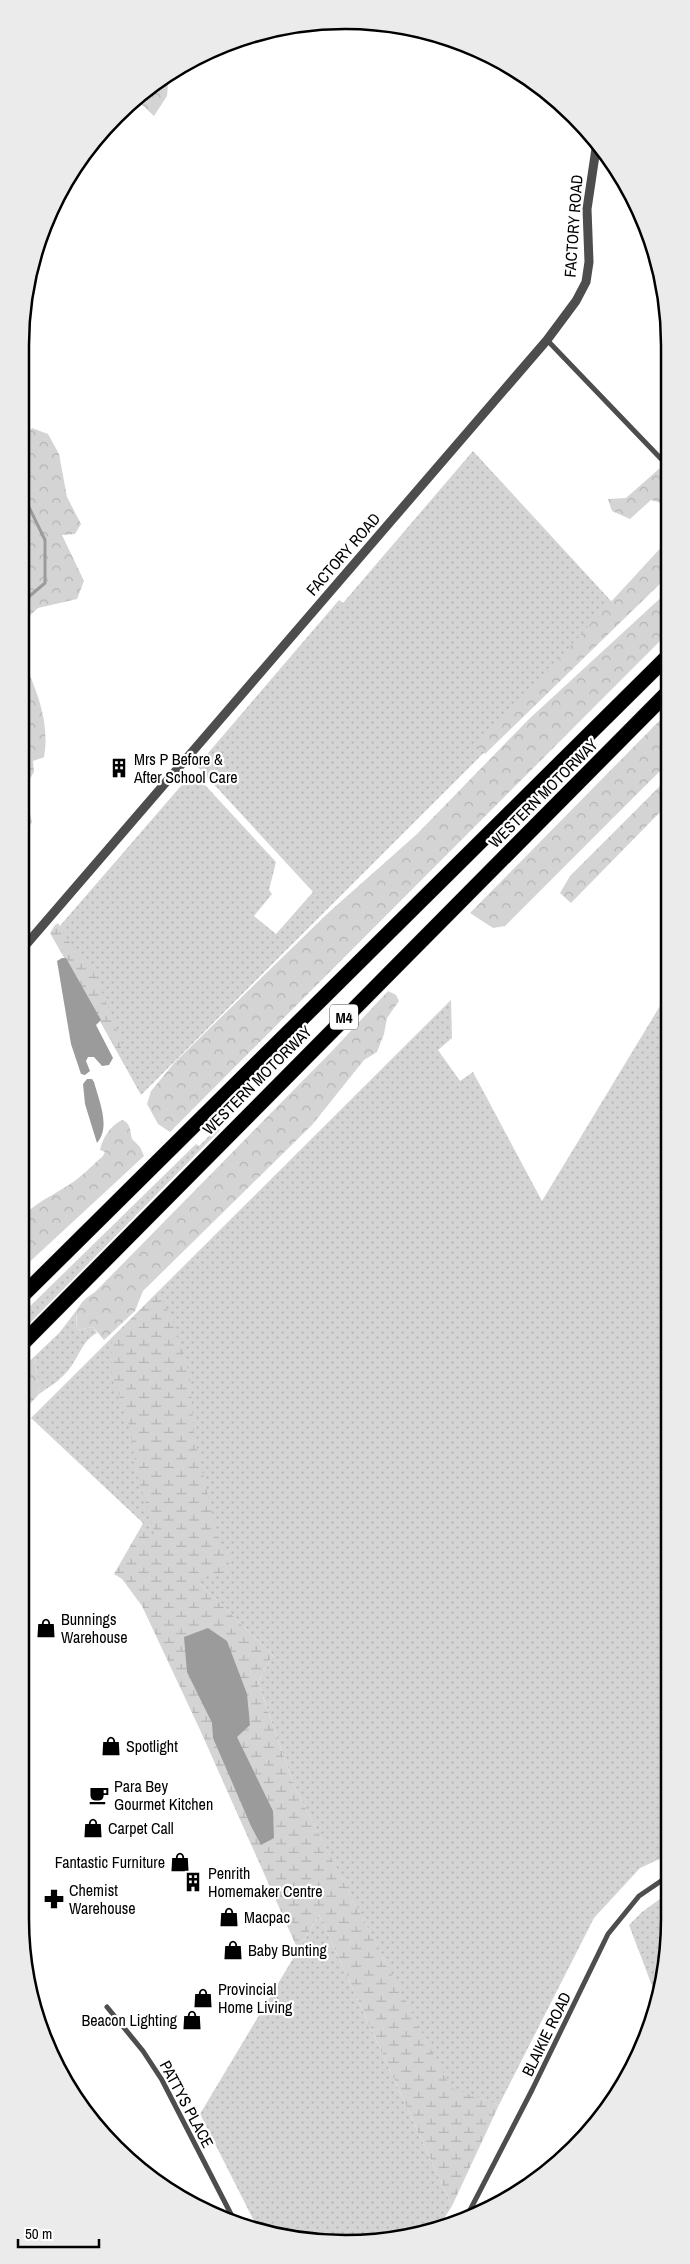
<svg xmlns="http://www.w3.org/2000/svg" width="690" height="2264" font-family="'Archivo Narrow',sans-serif">
	<style>
		.grass { fill: url(#grass-dots) }
		.forest { fill: url(#forest-crowns) }
		.wetland { fill: url(#wetland-marsh) }
		.water { fill: #9b9b9b }
		.lines { fill: none; stroke-linecap: round; stroke-linejoin: round }
		.stream { stroke: #9b9b9b; stroke-width: 3 }
		.motorway-casing { stroke: #dbdbdb; stroke-width: 16 }
		.minor { stroke: #4d4d4d; stroke-width: 5 }
		.tertiary { stroke: #4d4d4d; stroke-width: 9 }
		.motorway { stroke: #000; stroke-width: 15 }
		.labels { text-anchor: middle; dominant-baseline: central; stroke-width: 4.5; stroke-linejoin: round; paint-order: stroke }
		.shield { fill: #fff; stroke: #4c4c4c; stroke-width: 1 }
		.shield-label { font-size: 15px; font-weight: bold; fill: #000 }
		.street-label { font-size: 16px; fill: #000; stroke: #fff }
		.poi-label { font-size: 16px; fill: #000; stroke: #fff; text-anchor: start }
		.rim { fill: none; stroke: #000; stroke-width: 2.5 }
	</style>
	<defs>
		<pattern id="grass-dots" width="8" height="8" patternUnits="userSpaceOnUse" patternTransform="scale(1.25)"><rect width="8" height="8" fill="#d4d4d4"/><path d="M2 2h.1M6 6h.1" fill="none" stroke="#b4b4b4" stroke-width="1.8" stroke-linecap="round"/></pattern>
		<pattern id="forest-crowns" width="20" height="18" patternUnits="userSpaceOnUse" patternTransform="scale(1.25)"><rect width="20" height="18" fill="#d4d4d4"/><path d="M2 6a3 3 0 1 1 6 0M12 15a3 3 0 1 1 6 0" fill="none" stroke="#b4b4b4"/></pattern>
		<pattern id="wetland-marsh" width="20" height="14" patternUnits="userSpaceOnUse" patternTransform="scale(1.25)"><rect width="20" height="14" fill="#d4d4d4"/><path d="M1 5h8M5 5V1M11 12h8M15 12V8" fill="none" stroke="#b4b4b4"/></pattern>
	</defs>
	<rect width="100%" height="100%" fill="#fff"/>
	<!-- grass -->
	<path class="grass" d="M473 451 623 614 141 1095 52 935 193 772 276 862 269 890 272 894 254 916 276 934 313 892 197 766 339 600 343 603Z
		M666 996 664 1857 640 1868 594 1918 499 2105 451 2089 294 1786 258 1682 273 1655 141 1527 143 1523 31 1418 451 1000 452 1038 438 1050 460 1081 473 1072 542 1201Z
		M217 1128 220 1130 22 1331V1314L196 1144 199 1146Z
		M79 1307 76 1318 77 1330 93 1327 97 1333C84 1339 79 1356 70 1368 62 1379 51 1386 39 1394L35 1356 60 1332Z
		M664 1896V1983L657 1999 629 1925 642 1912Z
		M319 1915 452 2206 438 2228 429 2233 303 2241 257 2227 200 2114Z"/>
	<!-- forest -->
	<path class="forest" d="M169 73 167 96 154 116 138 101 165 75Z
		M32 428 48 434 59 454 67 497 81 524 75 534 62 535 84 581 77 599 38 608 25 620 26 435Z
		M660 468 667 475V534L665 504 651 500 630 519 612 511 608 499 626 498Z
		M667 541V577L485 754 478 746Z
		M667 592V634L170 1132 158 1124 147 1104 151 1091 175 1062 328 913 417 834 529 719Z
		M25 664C38 693 50 725 44 757L33 761 34 772 24 789 32 822 24 836Z
		M666 714V765L505 926 493 928 470 913Z
		M666 780V806L571 903 560 893 570 876Z
		M388 991 396 995 399 1001 387 1018 384 1034 377 1052 364 1060 312 1125 143 1291 135 1311 104 1340 93 1327 77 1330C75 1309 78 1303 95 1292L333 1050Z
		M122 1120C131 1123 130 1131 132 1139L140 1147 144 1156 23 1268V1216C39 1199 64 1191 82 1175 90 1169 95 1162 103 1156L105 1152 100 1150C103 1137 110 1126 122 1120Z
		M35 1356 39 1394 22 1413V1368Z"/>
	<!-- wetland -->
	<path class="wetland" d="M58 923 72 947 90 968 97 979 120 1038 121 1052H118L50 933 55 925Z
		M158 1292 172 1319 190 1376 194 1437 220 1546 230 1558 227 1576H205L200 1584 273 1655 258 1682 294 1786 451 2088 499 2105 452 2206 319 1915 298 1950 201 1732 142 1606 122 1579 114 1574 141 1527 157 1541 137 1474 130 1428 112 1373V1338Z"/>
	<!-- water -->
	<path class="water" d="M62 958H66L101 1020 96 1025 113 1058 109 1065 102 1066 94 1057H88L86 1061 90 1071 85 1075 81 1074 71 1044 57 961Z
		M87 1079H92L94 1082C99 1101 111 1127 97 1143L85 1104 83 1084Z
		M208 1628 227 1641 247 1694 250 1725 237 1737 273 1811 274 1838 261 1845 251 1826 213 1738 212 1723 187 1672 184 1637Z"/>
	<g class="lines">
		<!-- stream -->
		<path class="stream" d="M25 600 45 583V540L25 499"/>
		<defs>
			<path id="motorway" d="M22 1296 666 658
				M22 1344 666 694"/>
		</defs>
		<!-- motorway casing -->
		<use href="#motorway" class="motorway-casing"/>
		<!-- minor -->
		<path class="minor" d="M547 340 667 465
			M107 2007 143 2051 162 2080 234 2220
			M468 2214 532 2090 608 1934 639 1896 664 1879"/>
		<!-- tertiary -->
		<path class="tertiary" d="M24 947 547 340 576 301 586 282 589 262 587 209 597 142"/>
		<!-- motorway -->
		<use href="#motorway" class="motorway"/>
	</g>
	<!-- icons -->
	<defs>
		<symbol id="building-bare" viewBox="-9 -9 18 18"><path d="M-4-6H4V6H1V3H-1V6H-4ZM-2.5-4.3h1.7v1.8h-1.7ZM.8-4.3h1.7v1.8H.8ZM-2.5-1h1.7V.8h-1.7ZM.8-1h1.7V.8H.8Z" fill="#000" stroke="#fff" stroke-width="2.5" paint-order="stroke"/></symbol>
		<symbol id="shop-bare" viewBox="-9 -9 18 18"><path d="M-5-2.5h2.3a2.7 3.5 0 0 1 5.4 0H5L5.5 6h-11ZM-1.5-2.5h3a1.5 2.3 0 0 0-3 0Z" fill="#000" stroke="#fff" stroke-width="2.5" paint-order="stroke"/></symbol>
		<symbol id="cafe-bare" viewBox="-9 -9 18 18"><path d="M-5.5-4.5H6V0H3Q3 3.5 0 3.5H-2.5Q-5.5 3.5-5.5 0ZM3-3.2v2h1.7v-2ZM-6 4.5H4V6H-6Z" fill="#000" stroke="#fff" stroke-width="2.5" paint-order="stroke"/></symbol>
		<symbol id="pharmacy-bare" viewBox="-9 -9 18 18"><path d="M-2-6h4v4h4v4h-4v4h-4v-4h-4v-4h4Z" fill="#000" stroke="#fff" stroke-width="2.5" paint-order="stroke"/></symbol>
	</defs>
	<g fill-rule="evenodd">
		<use href="#building-bare" x="105" y="754" width="28" height="28"/>
		<use href="#shop-bare" x="32" y="1614" width="28" height="28"/>
		<use href="#shop-bare" x="97" y="1732" width="28" height="28"/>
		<use href="#cafe-bare" x="85" y="1781" width="28" height="28"/>
		<use href="#shop-bare" x="79" y="1814" width="28" height="28"/>
		<use href="#shop-bare" x="166" y="1848" width="28" height="28"/>
		<use href="#building-bare" x="179" y="1868" width="28" height="28"/>
		<use href="#pharmacy-bare" x="40" y="1885" width="28" height="28"/>
		<use href="#shop-bare" x="215" y="1903" width="28" height="28"/>
		<use href="#shop-bare" x="219" y="1936" width="28" height="28"/>
		<use href="#shop-bare" x="189" y="1984" width="28" height="28"/>
		<use href="#shop-bare" x="178" y="2006" width="28" height="28"/>
	</g>
	<g class="labels">
		<!-- shield labels -->
		<rect class="shield" x="330" y="1004.5" width="28" height="25" rx="4"/>
		<g class="shield-label">
			<text x="344" y="1017">M4</text>
		</g>
		<!-- street labels -->
		<g class="street-label">
			<text transform="translate(573 226) rotate(-86)">FACTORY ROAD</text>
			<text transform="translate(343 554) rotate(-49)">FACTORY ROAD</text>
			<text transform="translate(543 793) rotate(-45)">WESTERN MOTORWAY</text>
			<text transform="translate(257 1080) rotate(-45)">WESTERN MOTORWAY</text>
			<text transform="translate(546 2034) rotate(-64)">BLAIKIE ROAD</text>
			<text transform="translate(187 2104) rotate(62)">PATTYS PLACE</text>
		</g>
		<!-- poi labels -->
		<g class="poi-label">
			<text x="134" y="759">Mrs P Before &amp;<tspan x="134" dy="18">After School Care</tspan></text>
			<text x="61" y="1619">Bunnings<tspan x="61" dy="18">Warehouse</tspan></text>
			<text x="126" y="1746">Spotlight</text>
			<text x="114" y="1786">Para Bey<tspan x="114" dy="18">Gourmet Kitchen</tspan></text>
			<text x="108" y="1828">Carpet Call</text>
			<text x="165" y="1862" text-anchor="end">Fantastic Furniture</text>
			<text x="208" y="1873">Penrith<tspan x="208" dy="18">Homemaker Centre</tspan></text>
			<text x="69" y="1890">Chemist<tspan x="69" dy="18">Warehouse</tspan></text>
			<text x="244" y="1917">Macpac</text>
			<text x="248" y="1950">Baby Bunting</text>
			<text x="218" y="1989">Provincial<tspan x="218" dy="18">Home Living</tspan></text>
			<text x="177" y="2020" text-anchor="end">Beacon Lighting</text>
		</g>
	</g>
	<!-- crop -->
	<path d="M0 0H690V2264H0ZM345 29H345A316 316 0 0 1 661 345V1919A316 316 0 0 1 345 2235H345A316 316 0 0 1 29 1919V345A316 316 0 0 1 345 29Z" fill="#ebebeb" fill-rule="evenodd"/>
	<path class="rim" d="M345 29H345A316 316 0 0 1 661 345V1919A316 316 0 0 1 345 2235H345A316 316 0 0 1 29 1919V345A316 316 0 0 1 345 29Z"/>
	<!-- scale -->
	<path d="M18 2239v8h81v-8" fill="none" stroke="#000000" stroke-width="2.5"/>
	<text x="25" y="2239" font-size="15" fill="#000000" stroke="#ffffff" stroke-width="4" paint-order="stroke">50 m</text>
</svg>
